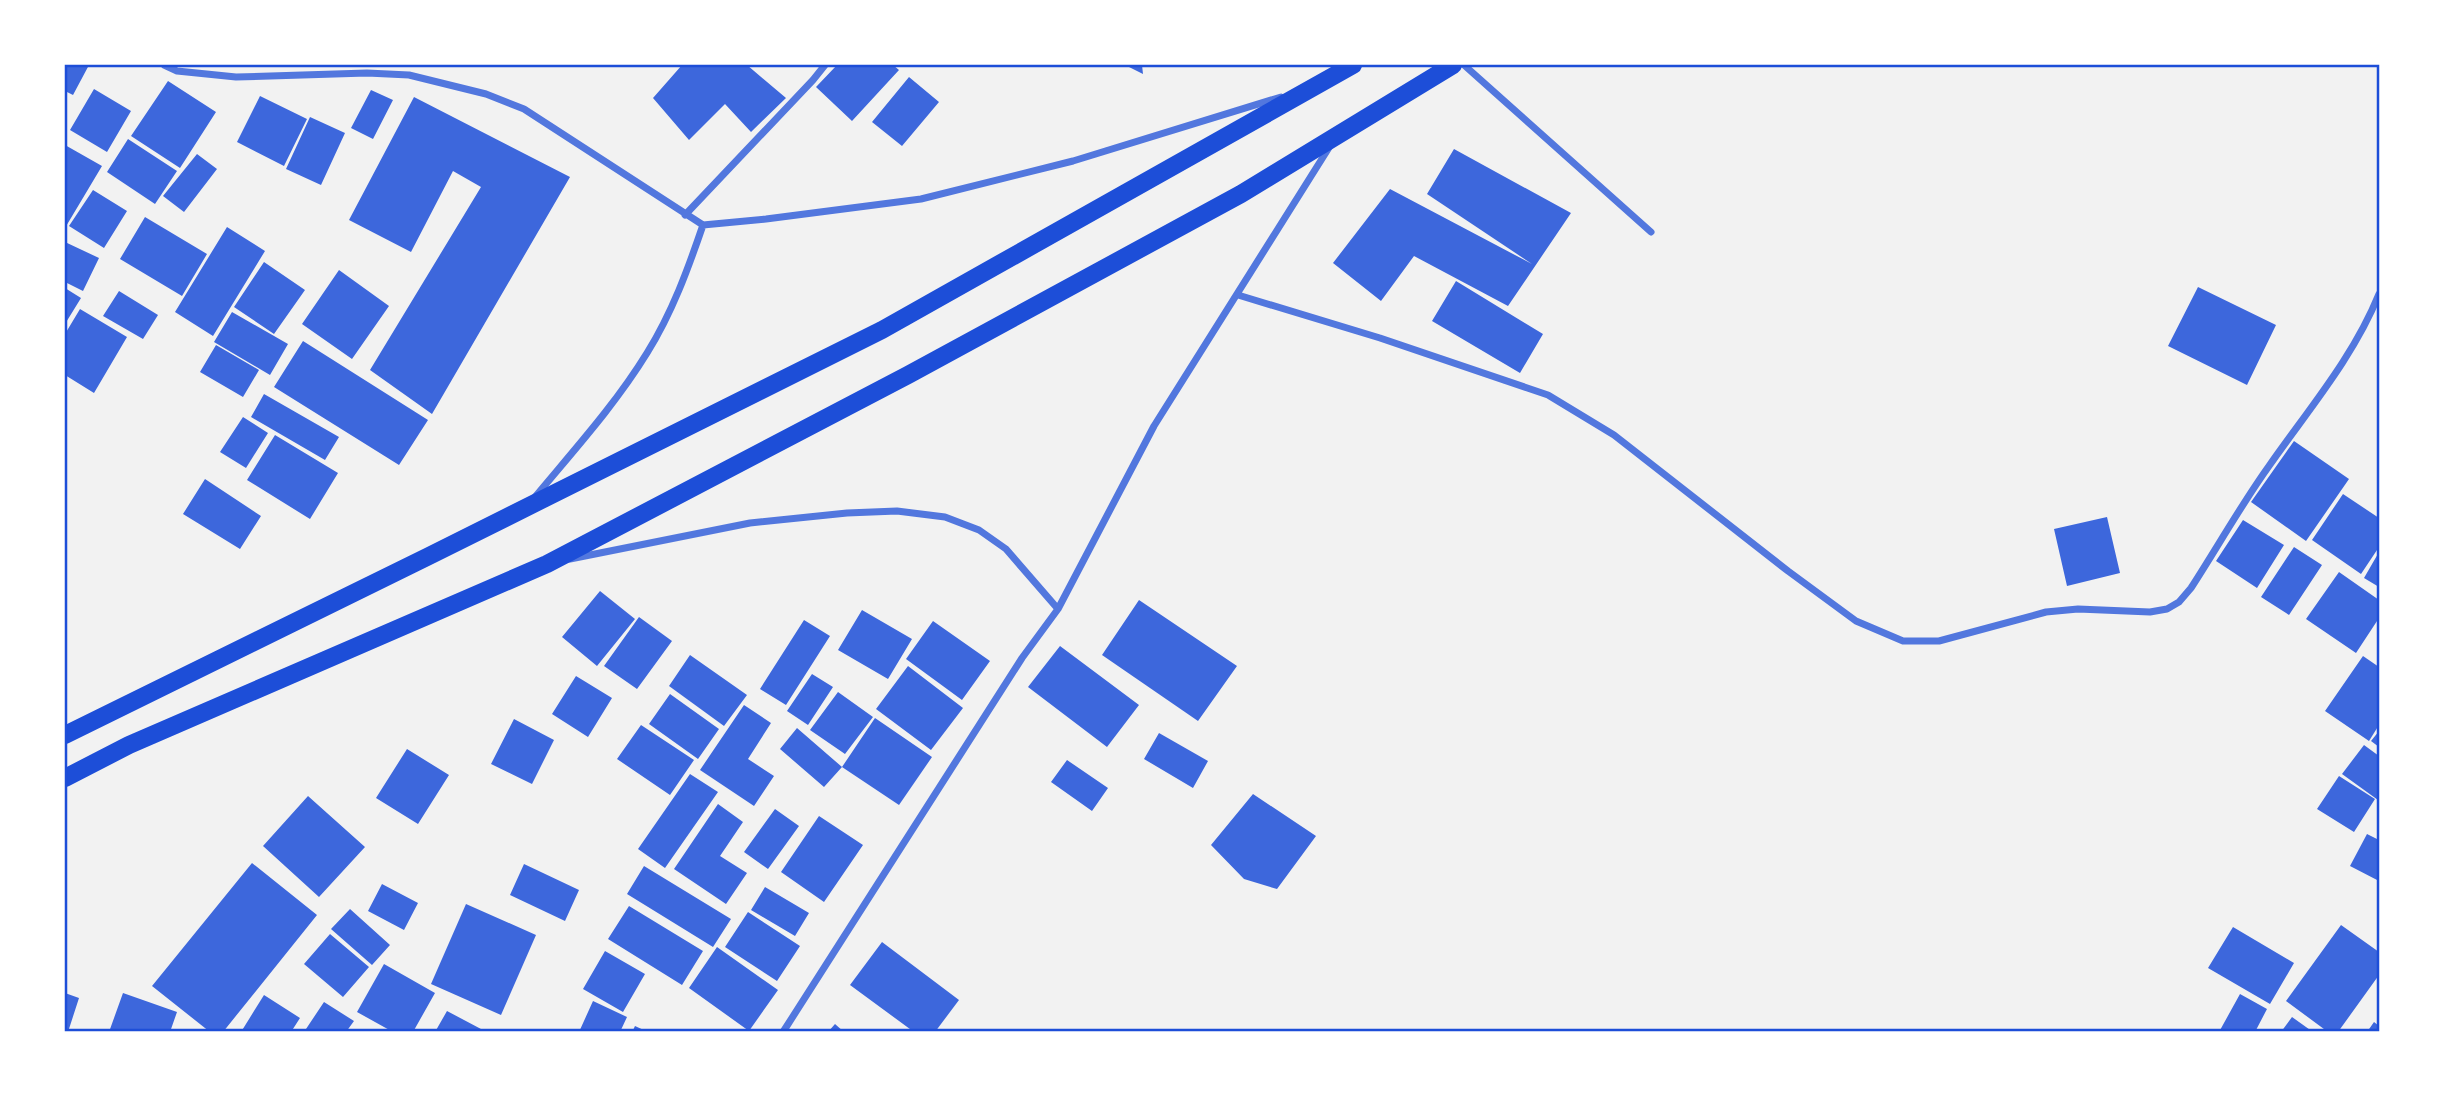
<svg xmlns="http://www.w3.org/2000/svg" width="2444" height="1097" font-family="'Fira Sans',sans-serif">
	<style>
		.building { fill: #3d67dc }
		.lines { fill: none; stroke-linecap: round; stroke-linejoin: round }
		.minor { stroke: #5277de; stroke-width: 7 }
		.primary { stroke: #1d4ed8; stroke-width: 18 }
		.neatline { fill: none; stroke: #1d4ed8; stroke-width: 2.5 }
	</style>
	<rect width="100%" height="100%" fill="#f2f2f2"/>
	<!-- building -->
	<path class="building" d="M65 65H89L73 95 65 91Z
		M682 65H747L786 98 751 132 725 104 689 140 653 98Z
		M837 65H893L899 70 852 121 816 87Z
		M1125 65H1142L1143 74Z
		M909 77 939 102 902 146 872 122Z
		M168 81 216 112 180 168 131 136Z
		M94 89 131 111 107 152 70 130Z
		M371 90 393 100 373 139 351 128Z
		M260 96 307 119 284 166 237 142Z
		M414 97 570 177 432 414 370 370 481 187 453 171 411 252 349 220Z
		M310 117 345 133 321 185 286 169Z
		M128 139 177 171 155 204 107 172Z
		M65 145 102 166 65 228Z
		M1454 149 1571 213 1508 306 1414 256 1381 301 1333 263 1390 189 1532 264 1427 194Z
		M197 154 217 169 184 212 163 196Z
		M93 190 127 211 104 248 69 226Z
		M145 217 207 254 182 296 120 259Z
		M227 227 265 251 213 336 175 312Z
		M65 242 99 258 83 291 65 282Z
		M264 262 305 290 274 334 234 307Z
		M339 270 389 306 352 359 302 324Z
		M1456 281 1543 334 1520 373 1432 321Z
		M2198 287 2276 325 2247 385 2168 346Z
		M65 288 81 298 65 324Z
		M119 291 158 315 143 339 103 316Z
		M80 309 127 337 94 393 65 375V334Z
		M232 312 288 344 270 375 214 342Z
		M303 341 428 420 399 465 274 387Z
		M216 345 259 370 243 397 200 372Z
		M264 394 339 437 325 460 251 417Z
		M243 417 268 433 246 468 220 452Z
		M275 435 338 473 310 519 247 480Z
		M2294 441 2349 479 2306 541 2251 502Z
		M205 479 261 516 240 549 183 514Z
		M2343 494 2379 518V547L2361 574 2312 540Z
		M2107 517 2120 573 2067 586 2054 529Z
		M2243 520 2284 545 2257 588 2216 561Z
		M2294 547 2322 565 2289 615 2261 597Z
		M2379 552V587L2364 578Z
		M2339 572 2379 600V618L2356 653 2306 619Z
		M600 591 635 619 597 666 562 637Z
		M1139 600 1237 666 1198 721 1102 655Z
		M862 610 912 639 888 679 838 650Z
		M639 617 672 641 637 689 604 666Z
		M804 620 830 636 786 705 760 689Z
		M933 621 990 661 962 700 906 659Z
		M1060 646 1139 705 1107 747 1028 687Z
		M690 655 747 695 724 726 669 686Z
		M2363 656 2379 667V725L2369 741 2325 711Z
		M908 666 963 708 931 750 876 709Z
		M812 674 833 687 808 725 787 711Z
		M576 676 612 698 588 737 552 714Z
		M838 692 873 717 845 754 810 730Z
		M670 694 719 729 698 759 649 724Z
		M744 705 771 723 748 759 774 776 754 806 700 770Z
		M875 718 932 757 899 805 842 767Z
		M514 719 554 740 532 784 491 764Z
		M641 725 694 760 670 795 617 759Z
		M797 728 842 767 824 787 780 749Z
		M2379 731V747L2371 741Z
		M1159 733 1208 761 1193 788 1144 759Z
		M2364 745 2379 756 2378 800 2342 774Z
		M407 749 449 775 418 824 376 798Z
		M1067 760 1108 788 1092 811 1051 782Z
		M690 774 718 792 665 868 638 849Z
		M2339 776 2375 799 2354 832 2317 809Z
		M1253 794 1316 836 1277 889 1244 879 1211 845Z
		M308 796 365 847 319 897 263 846Z
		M718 804 743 822 720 856 747 873 726 904 674 869Z
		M775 809 799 826 768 869 744 852Z
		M819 816 863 845 824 902 781 872Z
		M2367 834 2379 840V881L2350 866Z
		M252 863 317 915 223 1032H210L152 986Z
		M524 864 579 890 565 921 510 895Z
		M644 866 731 919 713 947 627 894Z
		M382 884 418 903 404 930 368 911Z
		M765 887 809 913 795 936 751 910Z
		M466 904 536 935 501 1015 431 984Z
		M629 906 703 951 682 985 608 939Z
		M350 909 390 945 372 965 331 929Z
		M748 912 800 946 777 981 725 947Z
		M2341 925 2379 952V975L2338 1032H2328L2286 1001Z
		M2233 927 2294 963 2270 1004 2208 968Z
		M330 934 369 967 343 997 304 964Z
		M882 942 959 1000 935 1032H914L850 985Z
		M717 947 778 990 749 1031 689 988Z
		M605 951 645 974 623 1012 583 989Z
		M384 964 435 993 413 1032H393L357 1012Z
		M65 993 79 998 68 1032H65Z
		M123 993 177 1012 170 1032H109Z
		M2240 994 2267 1009 2255 1032H2219Z
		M264 995 300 1018 291 1032H241Z
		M593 1001 627 1017 620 1032H579Z
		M324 1002 354 1021 346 1032H304Z
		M447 1011 481 1029 479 1032H435Z
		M2292 1017 2313 1032H2281Z
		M2374 1022 2379 1026V1032H2367Z
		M835 1024 844 1032H828Z
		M635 1026 648 1032H632Z"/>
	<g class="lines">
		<!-- minor -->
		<path class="minor" d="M164 65 177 71 236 77 367 73 409 75 486 94 524 109 703 225
			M1464 65 1651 232
			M685 215 813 80 825 65
			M703 225 766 219 921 199 1073 161 1281 97
			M1238 295 1380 338 1548 395 1614 435 1788 571 1856 621 1903 641H1939L2046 612 2078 609 2150 612 2167 609 2179 602 2191 588C2217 548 2241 505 2269 466 2308 410 2353 358 2379 294
			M535 497C574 450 615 405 647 353 672 313 688 269 703 225
			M570 559 750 523 847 513 897 511 945 517 979 530 1006 549 1058 609
			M783 1032 1022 658 1058 609 1154 426 1330 146"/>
		<!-- primary -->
		<path class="primary" d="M65 735 427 557 882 330 1353 65
			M65 778 129 745 547 564 908 375 1241 194 1453 65"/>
	</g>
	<!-- border -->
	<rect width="2444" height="1097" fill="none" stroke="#ffffff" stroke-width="133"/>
	<rect x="66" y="66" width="2312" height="964" class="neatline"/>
</svg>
